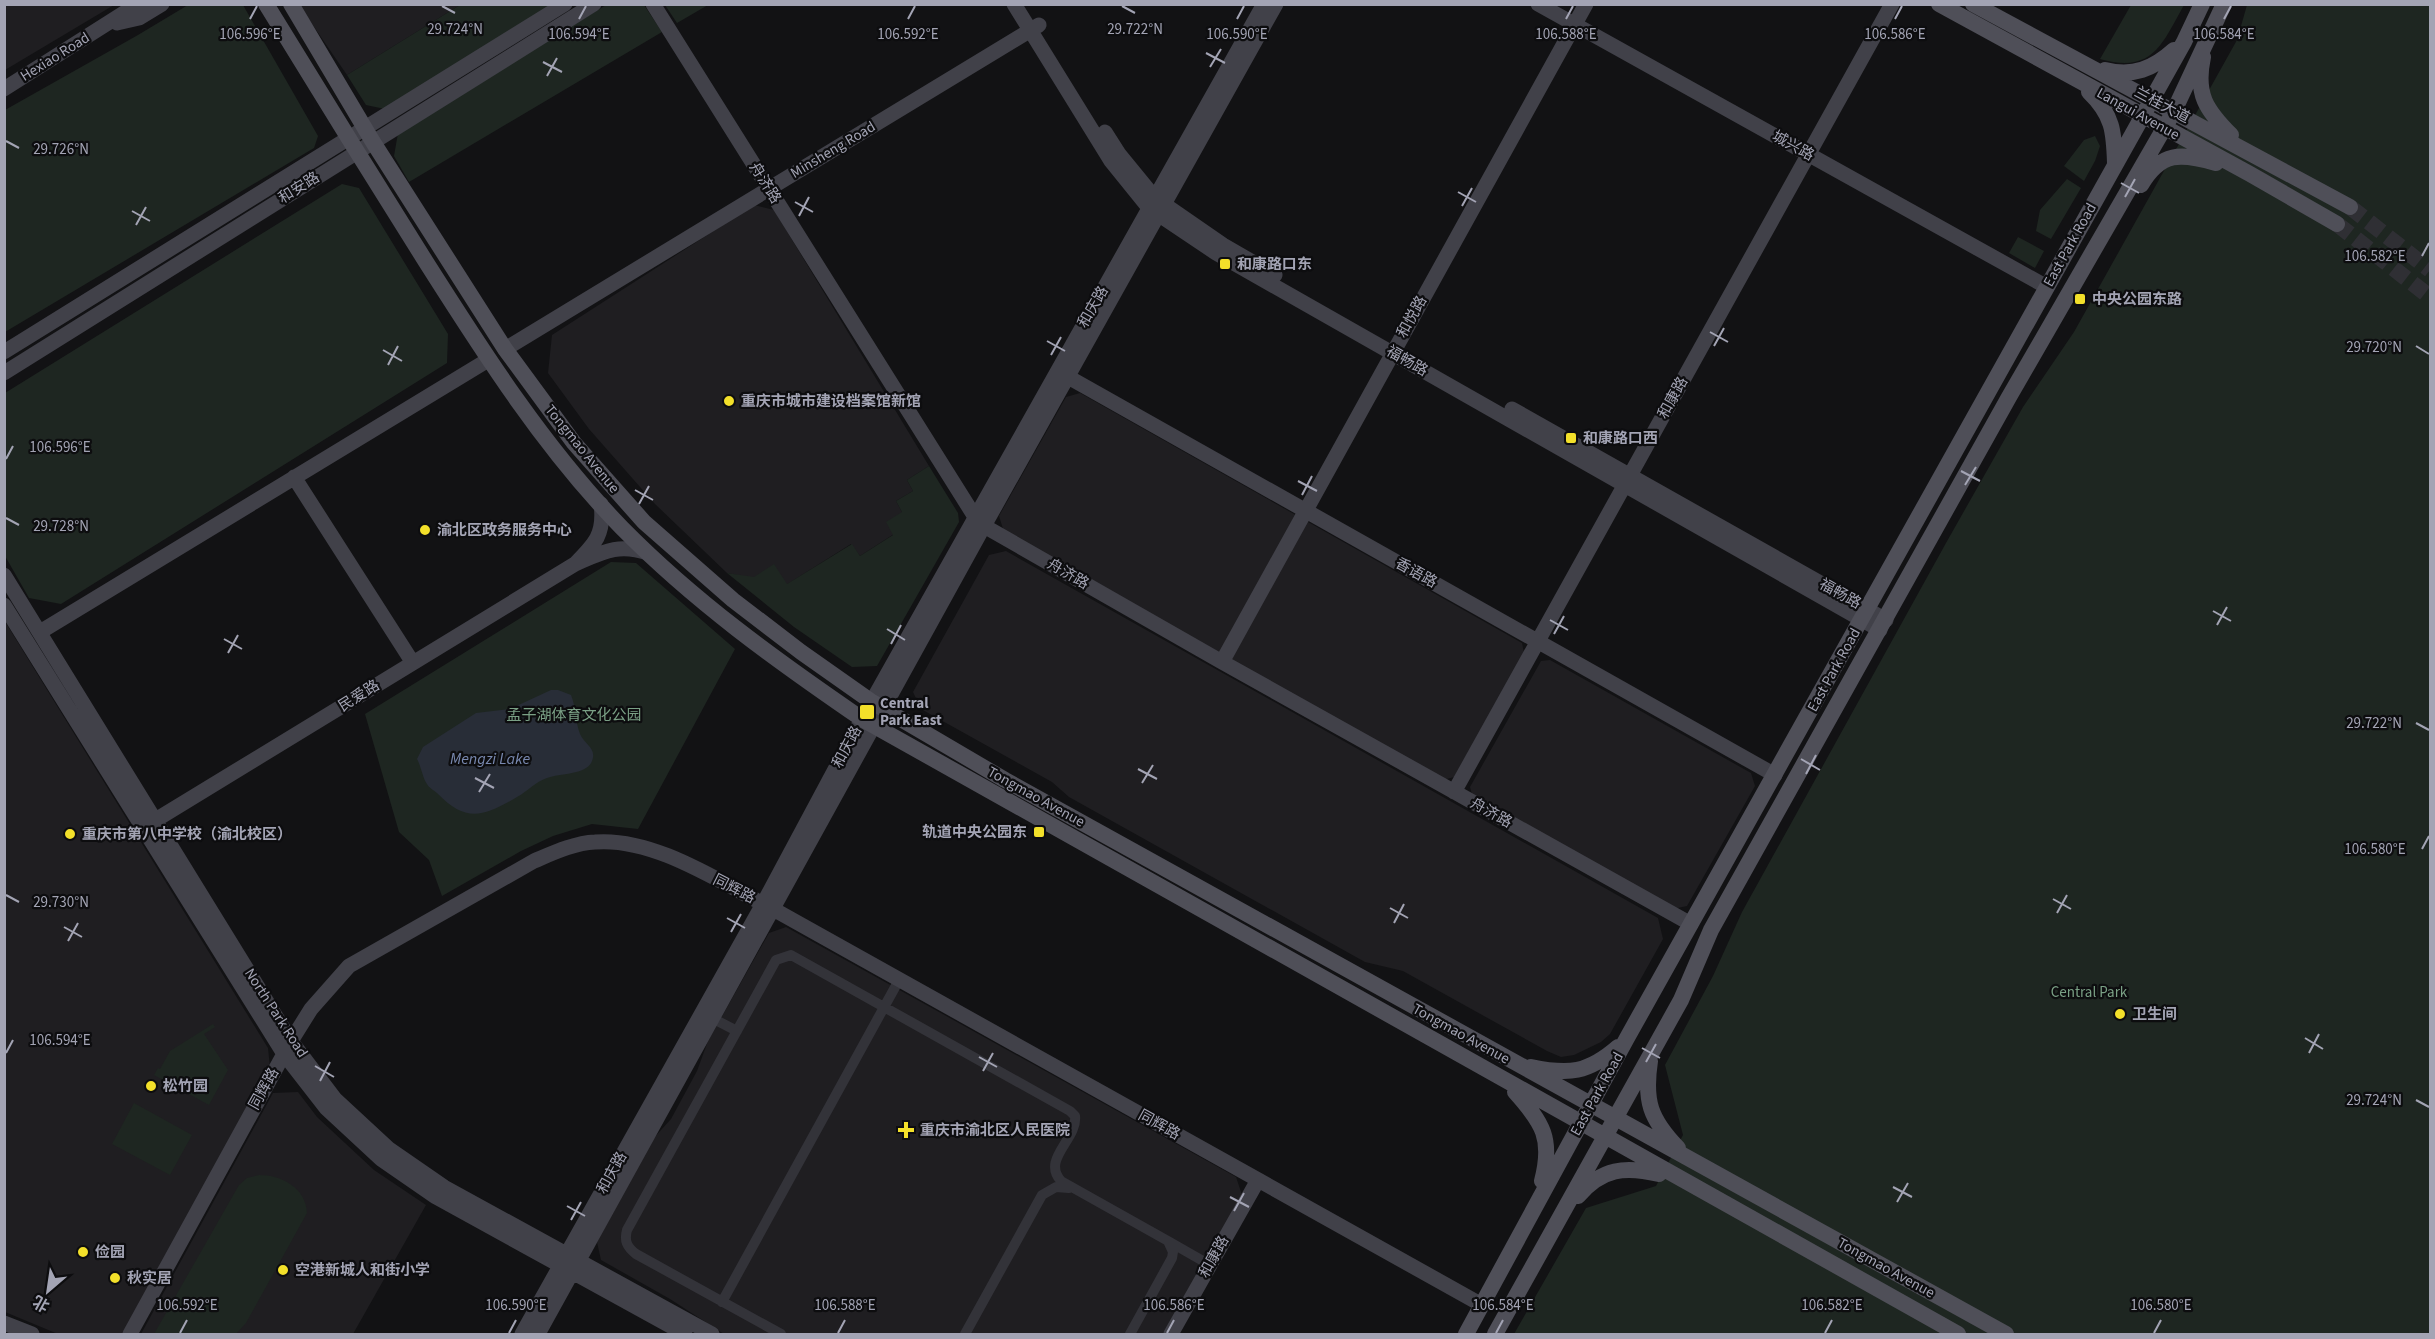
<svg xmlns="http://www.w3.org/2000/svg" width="2435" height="1339" font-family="'Source Sans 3','Noto Sans SC',sans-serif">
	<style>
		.built { fill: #1f1e21 }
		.green { fill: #1e2621 }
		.water { fill: #282d37 }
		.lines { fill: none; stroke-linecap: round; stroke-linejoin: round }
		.primary-tunnel { stroke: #2f2f34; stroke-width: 16; stroke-dasharray: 16 8; stroke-linecap: butt }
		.street { stroke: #333339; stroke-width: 10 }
		.secondary { stroke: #414149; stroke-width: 15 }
		.primary { stroke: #4f4f58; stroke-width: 16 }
		.ticks { fill: none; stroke: #a3a4b4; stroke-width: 2 }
		.poi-dot { fill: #f3e02a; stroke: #0d0d0f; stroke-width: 2 }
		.labels { text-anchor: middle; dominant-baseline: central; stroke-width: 4.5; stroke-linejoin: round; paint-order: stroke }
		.street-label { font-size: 15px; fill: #a3a4b4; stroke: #0d0d0f }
		.poi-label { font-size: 15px; font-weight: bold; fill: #a3a4b4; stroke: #0d0d0f; text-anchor: start }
		.park-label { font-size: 15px; fill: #7aa085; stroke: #0d0d0f }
		.water-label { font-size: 16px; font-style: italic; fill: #7989b0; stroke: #0d0d0f }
		.ticks-label { font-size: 15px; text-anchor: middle; fill: #a3a4b4; stroke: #0d0d0f; stroke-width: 4.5; stroke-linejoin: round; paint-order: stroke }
	</style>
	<rect width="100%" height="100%" fill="#121214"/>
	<!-- built -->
	<path class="built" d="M5 4H114V5L5 70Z
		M299 5H460L347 75Z
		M754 205 774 210 929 466 907 480 913 491 896 501 902 512 894 534 860 556 851 544 786 585 727 573 655 504 589 429 548 373 552 335Z
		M1080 393 1522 643 1524 653 1454 777 1443 780 1004 532 999 516 1066 397Z
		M1006 551 1658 918 1663 939 1610 1034 1601 1042 1574 1055 1561 1057 1547 1051 1403 971 1365 962 1069 797 1052 782 921 709 913 692 989 555Z
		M4 620 268 1048 270 1067 123 1334H58L5 1312Z
		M1550 660 1751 773 1755 786 1687 906 1673 909 1473 798 1470 787 1541 661Z
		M786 927 1236 1177 1242 1195 1164 1334H724L670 1299 601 1260 597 1242 652 1140 671 1119 697 1071 708 1041 769 933Z
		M298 1092 317 1117 374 1170 426 1205 353 1334H141L273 1093Z"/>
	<!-- green -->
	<path class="green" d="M188 5H243L318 136 314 148 5 332V110L138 35Z
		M460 5H557L385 109 366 105 347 75Z
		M606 5H644L662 32 409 182 394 156 398 133Z
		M665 5H708L677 23Z
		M2131 5H2184C2162 44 2153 74 2100 59Z
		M2247 5H2430V1334H1514L1586 1208 1656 1186 1683 1135 1665 1065 1713 976 1742 912 1946 543 2023 407 2074 332 2237 40Z
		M2095 136 2100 146 2095 161 2084 181 2064 166 2084 140Z
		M2067 179 2081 188 2051 239 2036 231 2040 210Z
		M342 184 359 188 448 334 447 363 61 604 29 598 5 556V393Z
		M2018 237 2044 251 2035 268 2009 253Z
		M929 466 958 513 959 522 877 666 852 667 794 627 727 573 754 577 774 564 787 584 852 544 860 556 893 535 886 522 902 512 896 501 913 491 907 480Z
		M611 562 636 563 735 649 638 829 592 824 553 836 521 851 442 896 429 860 399 832 365 714Z
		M213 1024 215 1027 204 1034 228 1070 209 1105 154 1075 158 1068 160 1069 170 1051Z
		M134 1103 192 1135 170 1175 112 1144Z
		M259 1175C282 1175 306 1188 307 1213L246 1323 236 1334H154L239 1185 247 1178Z"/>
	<!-- water -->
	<path class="water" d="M551 690H558L571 695C576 707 575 721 580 734 585 745 597 748 592 761 587 775 560 773 547 778 535 782 528 791 517 797 483 817 466 823 437 793 434 790 429 788 427 784 423 779 421 766 417 759L423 747 476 713 510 709Z"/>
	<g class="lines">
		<!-- primary-tunnel -->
		<path class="primary-tunnel" d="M2350 207 2430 270
			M2337 224 2430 297"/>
		<!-- street -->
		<path class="street" d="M708 1016 737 1031
			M1168 1241 1210 1265
			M722 1302 899 980
			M781 1334 636 1254C627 1247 624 1241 627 1230L776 960 791 955 1070 1111 1075 1116C1078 1139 1041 1159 1061 1181L1168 1241 1173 1252 1172 1258 1130 1334
			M965 1334 1042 1195 1056 1187 1069 1188"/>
		<!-- secondary -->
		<path class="secondary" d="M653 4 975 517 984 526 1222 662 1691 924
			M1014 4 1111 161 1149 208 1216 253 1880 630
			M1538 4 2047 287
			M117 23 139 18 162 4
			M4 89 138 4
			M1105 132 1119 154 1155 198 1223 245 1275 275
			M505 349 1039 25
			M4 352 565 4
			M4 373 594 4
			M1061 373 1775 775
			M1512 409 1886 620
			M294 477 413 663
			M601 504C605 534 595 544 575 564 603 552 618 543 648 553
			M4 575 291 1041 335 1099 389 1149 444 1187 712 1334
			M4 605 284 1054 326 1108 381 1159 436 1197 685 1334
			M40 632 488 360
			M1222 662 1586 4
			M1454 792 1892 4
			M149 824 575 564
			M4 1323 32 1334
			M130 1334 291 1041 311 1009 349 966 534 861C553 853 574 843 595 842 655 837 721 883 773 909L1482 1305
			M522 1334 763 904 862 719 1264 4
			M538 1334 984 526 1276 4
			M1171 1334 1258 1180"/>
		<!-- primary -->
		<path class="primary" d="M266 4C319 91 372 176 426 262 485 355 545 449 622 528 695 602 776 660 862 719L1958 1334
			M291 4 373 142 505 349 574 443 644 522 733 600 801 652 872 702 1005 780 2006 1334
			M1939 4 2250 174 2337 224
			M1973 4 2350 207
			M2203 57C2195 94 2206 110 2231 135
			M2105 70C2133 77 2153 69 2174 50
			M2089 92C2113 115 2114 132 2115 163
			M2141 185C2161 151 2181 153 2216 163
			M1650 1061C1644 1101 1650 1119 1678 1148
			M1531 1067C1569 1075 1588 1073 1618 1047
			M1515 1092C1543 1123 1553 1139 1542 1181
			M1578 1196C1602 1168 1625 1166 1659 1174
			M1466 1334 1627 1038 2184 42 2202 4
			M1495 1334 1681 1000 1711 930 2009 397 2174 111 2224 4"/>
	</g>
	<!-- ticks -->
	<path class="ticks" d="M442 6 455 13M1122 6 1135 13M250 19 257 6M579 19 586 6M908 19 915 6M1237 19 1244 6M1566 19 1573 6M1895 19 1902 6M2224 19 2231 6M1206 53 1225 63M543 62 562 72M1210 67 1221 49M547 76 557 58M6 141 19 148M2121 183 2139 193M1458 192 1476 202M2125 197 2135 179M795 202 813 212M1462 206 1472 188M132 211 150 221M799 216 809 197M136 225 146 207M2422 256 2429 243M1710 332 1728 342M1047 341 1065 351M1714 346 1724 328M2416 346 2429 354M383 350 402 361M1051 355 1061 337M388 365 398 346M6 459 13 446M1961 471 1980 481M1298 481 1317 491M1965 485 1976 467M635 490 653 500M1302 495 1312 476M639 504 649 486M6 518 19 525M2213 611 2231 621M1550 620 1568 630M2217 625 2227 607M887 629 905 640M1554 634 1564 616M224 639 242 649M891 644 901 625M228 653 238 635M2416 723 2429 730M1801 759 1820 770M1138 769 1157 779M1806 774 1816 755M475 778 494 788M1142 783 1153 765M479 792 490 774M2422 849 2429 836M6 895 19 902M2053 899 2071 909M1390 908 1408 918M2057 913 2067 895M727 918 745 928M1394 923 1404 904M64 927 82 937M731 932 741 914M68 941 78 923M2305 1038 2323 1049M1642 1048 1660 1058M6 1053 13 1040M2309 1053 2319 1034M979 1057 997 1067M1646 1062 1656 1044M315 1066 334 1077M983 1071 993 1053M320 1081 330 1062M2416 1100 2429 1107M1893 1187 1912 1197M1230 1197 1249 1207M1897 1202 1908 1183M567 1206 585 1216M1234 1211 1244 1193M571 1220 581 1202M180 1333 187 1320M509 1333 516 1320M838 1333 845 1320M1167 1333 1174 1320M1496 1333 1503 1320M1825 1333 1832 1320M2154 1333 2161 1320"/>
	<!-- markers -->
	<g class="poi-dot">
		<rect x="1219" y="258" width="12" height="12" rx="3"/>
		<rect x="2074" y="293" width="12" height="12" rx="3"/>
		<circle cx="729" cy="401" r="6"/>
		<rect x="1565" y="432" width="12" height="12" rx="3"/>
		<circle cx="425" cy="530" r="6"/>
		<rect x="859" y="704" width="16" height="16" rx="3"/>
		<rect x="1033" y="826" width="12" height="12" rx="3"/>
		<circle cx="70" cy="834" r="6"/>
		<circle cx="2120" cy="1014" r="6"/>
		<circle cx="151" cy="1086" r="6"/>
		<path d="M903 1121h6v6h6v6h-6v6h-6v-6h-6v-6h6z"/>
		<circle cx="83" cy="1252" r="6"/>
		<circle cx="283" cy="1270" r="6"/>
		<circle cx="115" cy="1278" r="6"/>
	</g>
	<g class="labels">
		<!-- street labels -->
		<g class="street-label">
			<text transform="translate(55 57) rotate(-32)">Hexiao Road</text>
			<text transform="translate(2162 105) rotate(28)">兰桂大道</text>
			<text transform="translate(2138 114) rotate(29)">Langui Avenue</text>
			<text transform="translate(1793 146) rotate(29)">城兴路</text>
			<text transform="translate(833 150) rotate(-31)">Minsheng Road</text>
			<text transform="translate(765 183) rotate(58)">舟济路</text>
			<text transform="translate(299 188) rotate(-32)">和安路</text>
			<text transform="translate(2070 245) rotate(-61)">East Park Road</text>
			<text transform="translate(1093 307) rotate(-60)">和庆路</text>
			<text transform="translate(1412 317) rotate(-61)">和悦路</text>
			<text transform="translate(1407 361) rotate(30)">福畅路</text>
			<text transform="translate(1673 398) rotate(-61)">和康路</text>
			<text transform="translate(582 449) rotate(51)">Tongmao Avenue</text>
			<text transform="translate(1416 573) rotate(29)">香语路</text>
			<text transform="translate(1068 574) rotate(30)">舟济路</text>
			<text transform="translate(1840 594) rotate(29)">福畅路</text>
			<text transform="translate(1834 670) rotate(-61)">East Park Road</text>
			<text transform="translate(359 696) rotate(-32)">民爱路</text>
			<text transform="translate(847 747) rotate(-62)">和庆路</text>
			<text transform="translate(1036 797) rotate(29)">Tongmao Avenue</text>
			<text transform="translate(1491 813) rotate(29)">舟济路</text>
			<text transform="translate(734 889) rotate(27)">同辉路</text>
			<text transform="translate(276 1013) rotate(57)">North Park Road</text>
			<text transform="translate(1461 1034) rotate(29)">Tongmao Avenue</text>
			<text transform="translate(264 1089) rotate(-61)">同辉路</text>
			<text transform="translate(1597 1094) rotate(-61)">East Park Road</text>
			<text transform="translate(1159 1125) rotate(29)">同辉路</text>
			<text transform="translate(612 1173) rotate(-61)">和庆路</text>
			<text transform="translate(1214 1257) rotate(-61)">和康路</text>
			<text transform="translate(1886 1268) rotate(29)">Tongmao Avenue</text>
		</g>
		<!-- poi labels -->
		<g class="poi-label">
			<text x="1237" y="264">和康路口东</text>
			<text x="2092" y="299">中央公园东路</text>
			<text x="741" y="401">重庆市城市建设档案馆新馆</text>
			<text x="1583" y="438">和康路口西</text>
			<text x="437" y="530">渝北区政务服务中心</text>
			<text x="880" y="703">Central<tspan x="880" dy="17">Park East</tspan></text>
			<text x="1027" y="832" text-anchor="end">轨道中央公园东</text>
			<text x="82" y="834">重庆市第八中学校（渝北校区）</text>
			<text x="2132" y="1014">卫生间</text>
			<text x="163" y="1086">松竹园</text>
			<text x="920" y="1130">重庆市渝北区人民医院</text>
			<text x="95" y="1252">俭园</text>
			<text x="295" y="1270">空港新城人和街小学</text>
			<text x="127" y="1278">秋实居</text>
		</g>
		<!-- park labels -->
		<g class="park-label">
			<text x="574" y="715">孟子湖体育文化公园</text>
			<text x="2089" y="992">Central Park</text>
		</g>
		<!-- water labels -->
		<g class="water-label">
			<text x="490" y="759">Mengzi Lake</text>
		</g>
	</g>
	<g class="ticks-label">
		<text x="455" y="34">29.724°N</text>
		<text x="1135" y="34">29.722°N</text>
		<text x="250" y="39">106.596°E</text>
		<text x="579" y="39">106.594°E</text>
		<text x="908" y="39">106.592°E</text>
		<text x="1237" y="39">106.590°E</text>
		<text x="1566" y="39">106.588°E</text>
		<text x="1895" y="39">106.586°E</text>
		<text x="2224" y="39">106.584°E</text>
		<text x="61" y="154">29.726°N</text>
		<text x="2375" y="261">106.582°E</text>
		<text x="2374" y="352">29.720°N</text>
		<text x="60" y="452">106.596°E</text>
		<text x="61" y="531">29.728°N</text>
		<text x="2374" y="728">29.722°N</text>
		<text x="2375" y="854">106.580°E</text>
		<text x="61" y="907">29.730°N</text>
		<text x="60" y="1045">106.594°E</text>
		<text x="2374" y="1105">29.724°N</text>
		<text x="187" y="1310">106.592°E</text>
		<text x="516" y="1310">106.590°E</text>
		<text x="845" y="1310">106.588°E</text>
		<text x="1174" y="1310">106.586°E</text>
		<text x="1503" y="1310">106.584°E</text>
		<text x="1832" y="1310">106.582°E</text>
		<text x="2161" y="1310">106.580°E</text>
	</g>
	<!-- border -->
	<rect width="2435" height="1339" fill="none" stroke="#a3a4b4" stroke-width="12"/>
	<!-- north arrow -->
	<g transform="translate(48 1291) rotate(209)" stroke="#0d0d0f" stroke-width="4.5" paint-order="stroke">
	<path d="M0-4.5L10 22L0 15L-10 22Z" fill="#a3a4b4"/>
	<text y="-9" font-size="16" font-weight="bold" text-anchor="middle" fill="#a3a4b4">北</text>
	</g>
</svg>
